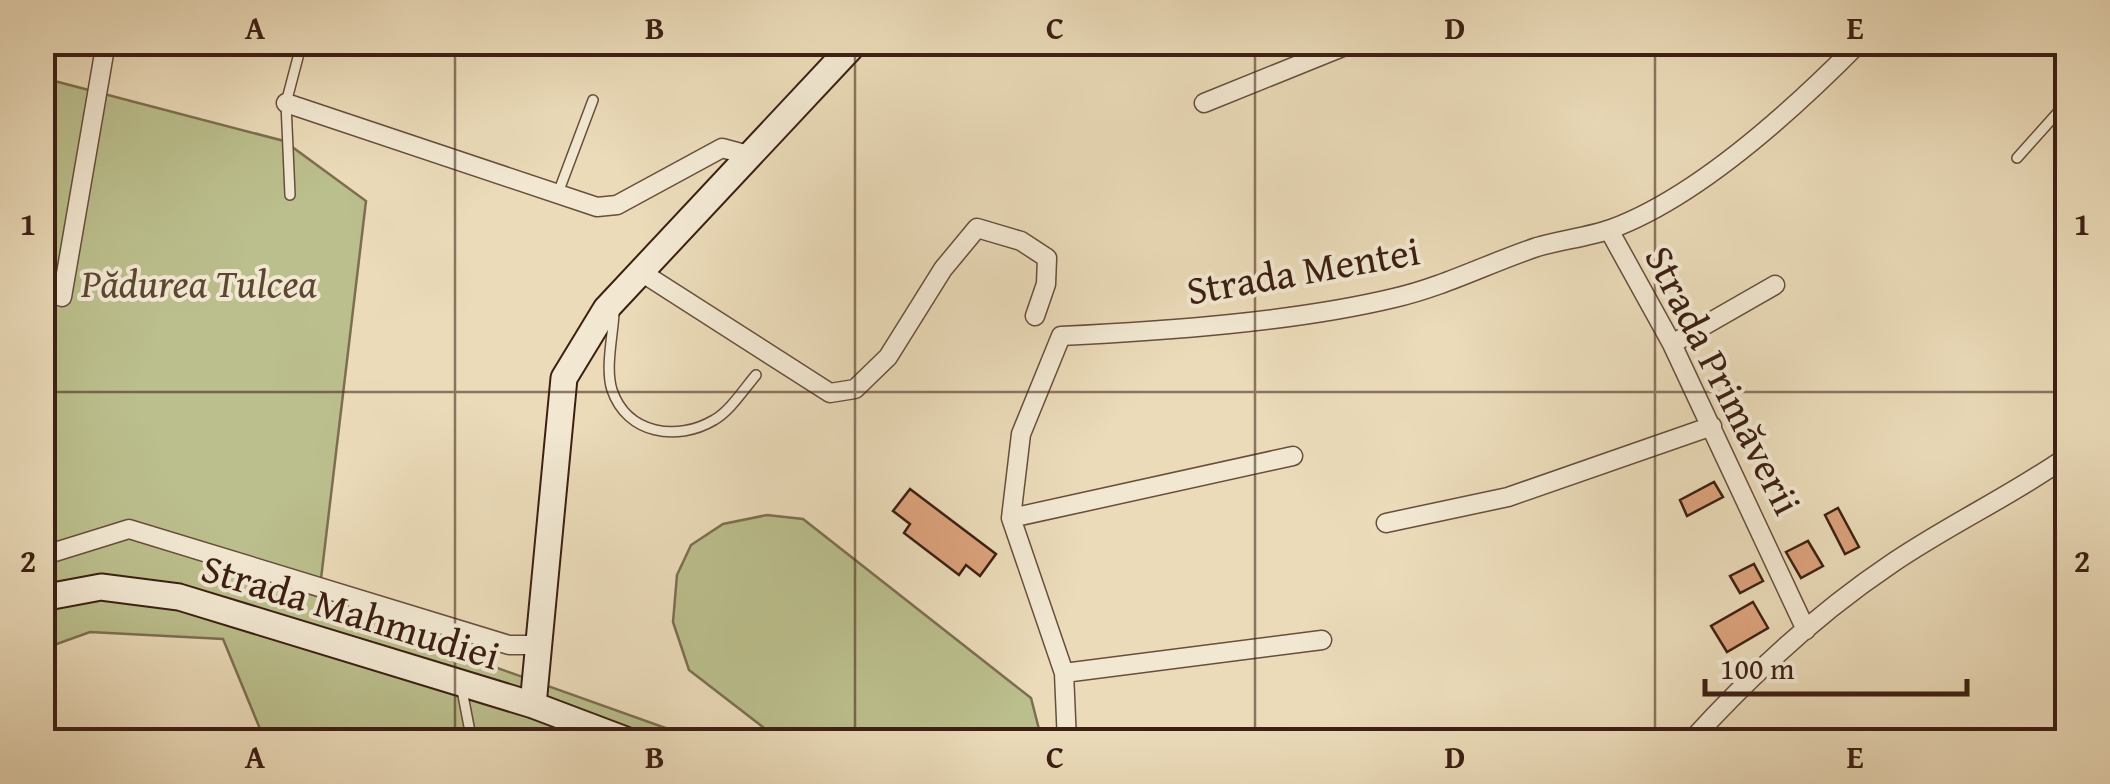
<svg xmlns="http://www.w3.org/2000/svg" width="2110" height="784" font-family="'Gentium Book Plus',serif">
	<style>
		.green { fill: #bbbf8d; stroke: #7c6f50; stroke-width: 2.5 }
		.building { fill: #dca27c; stroke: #3c1f13; stroke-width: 2.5 }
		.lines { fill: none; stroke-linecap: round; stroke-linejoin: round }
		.lane-casing { stroke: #684e3c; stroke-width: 12 }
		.street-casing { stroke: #684e3c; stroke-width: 21 }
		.secondary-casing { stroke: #3c1f13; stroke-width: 29 }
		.lane { stroke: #f2e8d2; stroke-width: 9 }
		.street { stroke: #f2e8d2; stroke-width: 18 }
		.secondary { stroke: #f2e8d2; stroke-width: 25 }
		.grid { fill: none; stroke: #3c1f13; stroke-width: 2.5; stroke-opacity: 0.55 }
		.labels { text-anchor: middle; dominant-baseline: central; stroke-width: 8; stroke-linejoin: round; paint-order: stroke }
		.street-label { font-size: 40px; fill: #3c1f13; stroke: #f2e8d2 }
		.park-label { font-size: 40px; font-style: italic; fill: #5c4732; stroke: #f2e8d2 }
		.neatline { fill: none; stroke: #3c1f13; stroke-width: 4 }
		.grid-label { font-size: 32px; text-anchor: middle; font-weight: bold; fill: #3c1f13 }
	</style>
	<rect width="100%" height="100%" fill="#ebdbb9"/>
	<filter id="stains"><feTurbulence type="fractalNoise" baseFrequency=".002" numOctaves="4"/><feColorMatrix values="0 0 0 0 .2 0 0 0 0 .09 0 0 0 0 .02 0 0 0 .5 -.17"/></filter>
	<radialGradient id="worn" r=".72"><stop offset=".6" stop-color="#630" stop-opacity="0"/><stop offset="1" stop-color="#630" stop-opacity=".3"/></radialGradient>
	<!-- green -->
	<path class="green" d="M43 78 284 141 366 201 318 604 702 741H265L223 639 90 632 43 649Z
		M767 515 803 519 1031 698 1042 741H781L689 670 673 622 677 575 691 545 723 524Z"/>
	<!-- building -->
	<path class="building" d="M1714 482 1723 497 1687 516 1680 500Z
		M910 489 996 554 980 576 966 565 959 575 904 533 910 524 893 511Z
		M1838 508 1859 547 1845 554 1825 515Z
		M1808 541 1823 566 1801 578 1786 552Z
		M1754 564 1763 581 1740 593 1730 576Z
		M1753 602 1768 628 1727 652 1711 626Z"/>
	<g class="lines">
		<defs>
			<path id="lane" d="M2017 158 2068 101
				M558 193 593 100
				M290 195 286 103 302 42
				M614 313C613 335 605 368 612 390 627 434 677 442 714 420 730 411 744 389 756 375
				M461 685 472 742"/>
			<path id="street" d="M122 42H141
				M286 103 597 207 617 205 722 148 752 156
				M1204 103 1355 42
				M1609 230 1672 344 1806 630
				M641 272 830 393 855 389 888 357 943 269 977 228 1021 241 1047 258 1046 284 1035 316
				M62 297 106 42
				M1672 344 1775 285
				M1011 518 1293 456
				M1386 523 1508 497 1712 426
				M42 556 129 529 509 645H540
				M1064 673 1322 640
				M1067 742 1064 673 1011 518 1021 434 1061 336C1164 331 1294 322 1394 298 1443 287 1489 263 1537 247 1561 240 1588 237 1611 229 1698 197 1795 108 1860 42
				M1690 742C1749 677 1818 613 1891 564 1948 525 2011 496 2068 456"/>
			<path id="secondary" d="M42 598 101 587 179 597 533 705 631 742
				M533 705 564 378 606 309 856 42"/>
		</defs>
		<!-- lane casing -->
		<use href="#lane" class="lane-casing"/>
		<!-- street casing -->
		<use href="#street" class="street-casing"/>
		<!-- secondary casing -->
		<use href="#secondary" class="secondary-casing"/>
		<!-- lane -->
		<use href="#lane" class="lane"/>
		<!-- street -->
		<use href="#street" class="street"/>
		<!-- secondary -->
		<use href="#secondary" class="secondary"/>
	</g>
	<!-- grid -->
	<path class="grid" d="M455 42V742M855 42V742M1255 42V742M1655 42V742M42 392H2068"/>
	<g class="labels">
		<!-- street labels -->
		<g class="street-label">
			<text transform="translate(1303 270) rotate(-10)">Strada Mentei</text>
			<text transform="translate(1724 380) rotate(63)">Strada Primăverii</text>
			<text transform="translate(351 611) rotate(17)">Strada Mahmudiei</text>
		</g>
		<!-- park labels -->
		<g class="park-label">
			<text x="199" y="282">Pădurea Tulcea</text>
		</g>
	</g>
	<!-- margin -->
	<rect width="2110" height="784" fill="none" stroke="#ebdbb9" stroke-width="110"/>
	<!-- scale -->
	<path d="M1705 679v15h262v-15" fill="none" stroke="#3c1f13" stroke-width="5"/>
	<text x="1720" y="679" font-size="30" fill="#3c1f13" stroke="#f2e8d2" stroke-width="8" paint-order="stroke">100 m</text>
	<rect x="55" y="55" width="2000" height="674" class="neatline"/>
	<g class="grid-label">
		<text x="255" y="39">A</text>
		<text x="655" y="39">B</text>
		<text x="1055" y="39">C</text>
		<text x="1455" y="39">D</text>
		<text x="1855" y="39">E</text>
		<text x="28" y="235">1</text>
		<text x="2082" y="235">1</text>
		<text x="28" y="572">2</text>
		<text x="2082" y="572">2</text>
		<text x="255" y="768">A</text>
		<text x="655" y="768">B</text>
		<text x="1055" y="768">C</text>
		<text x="1455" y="768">D</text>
		<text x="1855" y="768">E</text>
	</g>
	<rect width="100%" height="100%" filter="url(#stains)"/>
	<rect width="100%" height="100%" fill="url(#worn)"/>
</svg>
